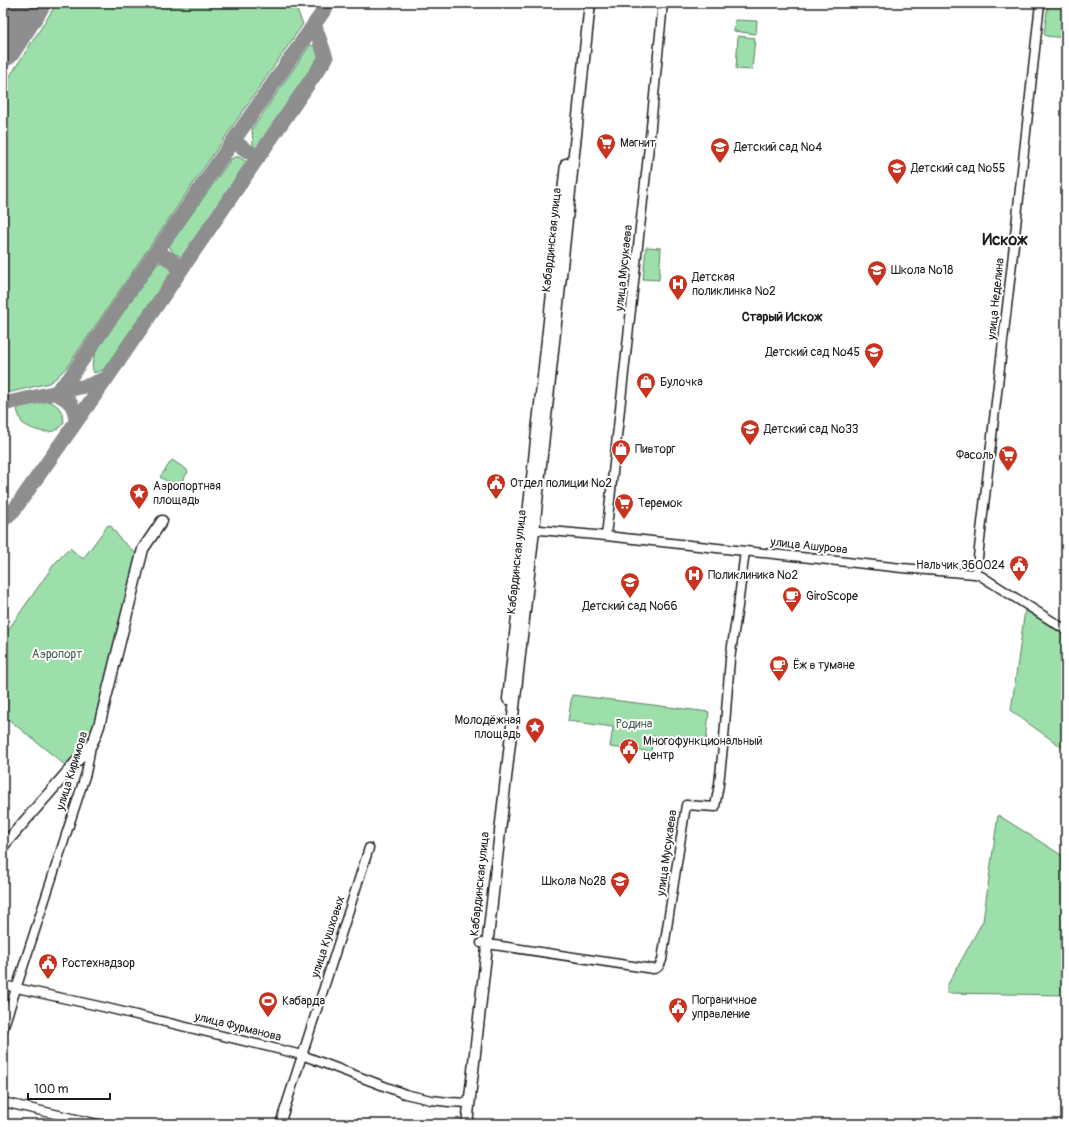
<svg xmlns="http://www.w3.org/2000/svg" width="1069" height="1127" font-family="Pangolin,sans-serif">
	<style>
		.green { fill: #9cdfaa; stroke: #5c7e63 }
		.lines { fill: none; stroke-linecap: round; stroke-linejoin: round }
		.taxiway { stroke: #8e8e8e; stroke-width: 15 }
		.runway { stroke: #8e8e8e; stroke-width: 37 }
		.minor-casing { stroke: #1c1c1c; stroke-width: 11 }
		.major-casing { stroke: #1c1c1c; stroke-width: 13 }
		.minor { stroke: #fff; stroke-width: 8 }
		.major { stroke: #fff; stroke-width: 10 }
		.rail { stroke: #1c1c1c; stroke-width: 1.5; stroke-dasharray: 6 3; stroke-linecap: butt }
		.labels { text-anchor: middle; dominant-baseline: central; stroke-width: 4; stroke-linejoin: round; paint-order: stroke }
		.poi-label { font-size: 12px; fill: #1c1c1c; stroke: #fff; text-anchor: start }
		.street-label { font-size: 12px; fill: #1c1c1c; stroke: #fff }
		.park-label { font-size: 12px; fill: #49604e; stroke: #fff }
		.neighbourhood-label { font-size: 13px; font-weight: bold; fill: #1c1c1c; stroke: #fff }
		.district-label { font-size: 16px; font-weight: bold; fill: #1c1c1c; stroke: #fff }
	</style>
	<rect width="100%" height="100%" fill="#fff"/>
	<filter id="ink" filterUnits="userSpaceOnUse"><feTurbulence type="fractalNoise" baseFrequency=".025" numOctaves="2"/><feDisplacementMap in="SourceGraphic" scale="8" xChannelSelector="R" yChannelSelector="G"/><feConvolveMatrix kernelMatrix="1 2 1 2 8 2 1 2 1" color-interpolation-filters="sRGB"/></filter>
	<g filter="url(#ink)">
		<!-- green -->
		<path class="green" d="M57 3H294L303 24 67 367 56 378 49 383 3 394V87Z
			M1048 3H1066V38L1046 36 1044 34Z
			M735 20 757 21 756 34 734 31Z
			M738 36 755 38 752 70 736 69Z
			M310 45C317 46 318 52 319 59L256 149 253 145 252 129Z
			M235 157H239L247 162 182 257 173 253 169 246 231 159Z
			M646 247 661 248 659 280 643 279Z
			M161 262 165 263 172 271 103 370 94 373C90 365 94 355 98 348L157 264Z
			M48 401C58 404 63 411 64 422 62 424 60 427 58 429 47 436 31 429 22 423L17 410 20 406Z
			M172 460 186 469 188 472 177 488 160 477Z
			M108 525 111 526 121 540 138 555 93 730 88 740 65 765 3 715V637L55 563 70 548 83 559Z
			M1025 610 1066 636V750L1011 711Z
			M572 695 709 712 706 743 653 736 651 752 610 747 613 727 568 721Z
			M998 815 1066 858V999L1063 995 947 993V986L983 921Z"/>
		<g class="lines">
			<!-- taxiway -->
			<path class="taxiway" d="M233 141 258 158
				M157 251 182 268
				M55 393 69 379 136 281 329 3
				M55 393C70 400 75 405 76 422
				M3 404 90 385 107 378
				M3 520 14 510 107 378 326 58 314 24"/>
			<!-- runway -->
			<path class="runway" d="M3 48 32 3"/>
			<defs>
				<path id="minor" d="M529 529 606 536 902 568 975 574 981 576 1066 630
					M606 536 650 137 663 3
					M975 574 977 566 1011 272 1040 3
					M481 943 653 969C658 969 660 966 662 960L686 805 715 807 719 784 724 738 730 659 738 606 745 551
					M3 985 103 1007 302 1055 405 1094 431 1100 449 1102 469 1103
					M3 1029 86 773 89 758 91 745
					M3 1102 98 1124
					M280 1124 369 848"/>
				<path id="major" d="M508 699 566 164
					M3 846 91 745 95 737 99 726 143 549 162 521
					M467 1124 534 530 590 3"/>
			</defs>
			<!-- minor casing -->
			<use href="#minor" class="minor-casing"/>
			<!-- major casing -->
			<use href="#major" class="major-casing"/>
			<!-- minor -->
			<use href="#minor" class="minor"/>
			<!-- major -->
			<use href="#major" class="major"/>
			<!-- rail -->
			<path class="rail" d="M1062 1124 1066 1117"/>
		</g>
	</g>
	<!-- icons -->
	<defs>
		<symbol id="supermarket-pin" viewBox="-11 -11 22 30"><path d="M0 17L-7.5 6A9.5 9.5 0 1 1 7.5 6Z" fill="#c8321e" stroke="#fff"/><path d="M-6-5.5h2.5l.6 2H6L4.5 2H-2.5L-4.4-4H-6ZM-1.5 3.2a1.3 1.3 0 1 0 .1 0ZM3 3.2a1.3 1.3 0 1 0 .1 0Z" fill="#fff"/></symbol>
		<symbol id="school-pin" viewBox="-11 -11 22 30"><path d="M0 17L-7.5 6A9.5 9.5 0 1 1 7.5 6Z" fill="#c8321e" stroke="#fff"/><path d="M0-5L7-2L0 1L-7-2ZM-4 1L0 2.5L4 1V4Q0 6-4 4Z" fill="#fff"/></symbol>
		<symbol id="hospital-pin" viewBox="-11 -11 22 30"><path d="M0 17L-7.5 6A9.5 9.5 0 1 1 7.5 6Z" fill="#c8321e" stroke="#fff"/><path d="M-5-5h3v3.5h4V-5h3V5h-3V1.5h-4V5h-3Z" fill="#fff"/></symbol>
		<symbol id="shop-pin" viewBox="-11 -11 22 30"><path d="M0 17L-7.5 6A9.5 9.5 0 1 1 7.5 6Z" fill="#c8321e" stroke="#fff"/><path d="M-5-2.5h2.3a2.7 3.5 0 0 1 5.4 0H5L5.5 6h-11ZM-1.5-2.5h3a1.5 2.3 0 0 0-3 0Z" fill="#fff"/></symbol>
		<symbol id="civic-pin" viewBox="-11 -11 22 30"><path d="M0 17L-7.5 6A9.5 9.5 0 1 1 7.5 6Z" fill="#c8321e" stroke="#fff"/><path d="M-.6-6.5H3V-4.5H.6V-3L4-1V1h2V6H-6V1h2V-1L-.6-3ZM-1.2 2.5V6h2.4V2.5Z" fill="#fff"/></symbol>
		<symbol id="sight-pin" viewBox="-11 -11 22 30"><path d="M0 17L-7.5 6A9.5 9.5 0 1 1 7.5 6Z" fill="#c8321e" stroke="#fff"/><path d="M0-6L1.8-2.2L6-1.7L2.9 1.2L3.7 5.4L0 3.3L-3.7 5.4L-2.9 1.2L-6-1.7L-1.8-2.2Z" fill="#fff"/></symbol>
		<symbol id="cafe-pin" viewBox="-11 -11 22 30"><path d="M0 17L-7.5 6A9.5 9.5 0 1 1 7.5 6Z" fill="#c8321e" stroke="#fff"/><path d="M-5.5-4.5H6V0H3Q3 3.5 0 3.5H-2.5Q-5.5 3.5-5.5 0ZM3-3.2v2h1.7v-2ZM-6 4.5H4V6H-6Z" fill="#fff"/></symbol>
		<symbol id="stadium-pin" viewBox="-11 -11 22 30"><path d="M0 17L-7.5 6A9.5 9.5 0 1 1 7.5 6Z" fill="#c8321e" stroke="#fff"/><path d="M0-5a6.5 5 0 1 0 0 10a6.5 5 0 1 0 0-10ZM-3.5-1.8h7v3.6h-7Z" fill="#fff"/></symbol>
	</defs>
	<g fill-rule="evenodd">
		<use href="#supermarket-pin" x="595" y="132" width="22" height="30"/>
		<use href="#school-pin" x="709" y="136" width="22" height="30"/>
		<use href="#school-pin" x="886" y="157" width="22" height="30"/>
		<use href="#school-pin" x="866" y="259" width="22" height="30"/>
		<use href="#hospital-pin" x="667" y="273" width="22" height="30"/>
		<use href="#school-pin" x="863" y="341" width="22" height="30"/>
		<use href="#shop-pin" x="635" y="371" width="22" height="30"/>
		<use href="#school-pin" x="739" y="418" width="22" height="30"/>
		<use href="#shop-pin" x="610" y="438" width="22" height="30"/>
		<use href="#supermarket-pin" x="997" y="444" width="22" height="30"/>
		<use href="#civic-pin" x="485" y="472" width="22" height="30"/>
		<use href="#sight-pin" x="128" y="482" width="22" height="30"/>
		<use href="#supermarket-pin" x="613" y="492" width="22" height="30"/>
		<use href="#civic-pin" x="1008" y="554" width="22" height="30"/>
		<use href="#hospital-pin" x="683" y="564" width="22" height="30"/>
		<use href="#school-pin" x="619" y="571" width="22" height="30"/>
		<use href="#cafe-pin" x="781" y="585" width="22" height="30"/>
		<use href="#cafe-pin" x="768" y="654" width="22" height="30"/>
		<use href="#sight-pin" x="524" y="716" width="22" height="30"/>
		<use href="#civic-pin" x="618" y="737" width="22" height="30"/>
		<use href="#school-pin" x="609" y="870" width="22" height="30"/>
		<use href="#civic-pin" x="37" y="952" width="22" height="30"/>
		<use href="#stadium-pin" x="257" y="990" width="22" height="30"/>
		<use href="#civic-pin" x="667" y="996" width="22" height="30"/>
	</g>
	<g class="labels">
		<!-- poi labels -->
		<g class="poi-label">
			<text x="620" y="143">Магнит</text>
			<text x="734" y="147">Детский сад №4</text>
			<text x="911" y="168">Детский сад №55</text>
			<text x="891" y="270">Школа №18</text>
			<text x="692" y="277">Детская<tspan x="692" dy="14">поликлинка №2</tspan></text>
			<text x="860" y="352" text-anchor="end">Детский сад №45</text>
			<text x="660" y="382">Булочка</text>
			<text x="764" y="429">Детский сад №33</text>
			<text x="635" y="449">Пивторг</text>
			<text x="994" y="455" text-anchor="end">Фасоль</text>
			<text x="510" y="483">Отдел полиции №2</text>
			<text x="153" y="486">Аэропортная<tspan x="153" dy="14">площадь</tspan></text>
			<text x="638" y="503">Теремок</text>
			<text x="1005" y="565" text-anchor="end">Нальчик 360024</text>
			<text x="708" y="575">Поликлиника №2</text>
			<text x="806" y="596">GiroScope</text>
			<text x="630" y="606" text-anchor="middle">Детский сад №66</text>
			<text x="793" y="665">Ёж в тумане</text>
			<text x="521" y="720" text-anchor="end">Молодёжная<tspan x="521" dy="14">площадь</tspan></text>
			<text x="643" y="741">Многофункциональный<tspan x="643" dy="14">центр</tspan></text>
			<text x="606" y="881" text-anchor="end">Школа №28</text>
			<text x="62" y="963">Ростехнадзор</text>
			<text x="692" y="1000">Пограничное<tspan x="692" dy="14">управление</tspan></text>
			<text x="282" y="1001">Кабарда</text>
		</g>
		<!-- street labels -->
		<g class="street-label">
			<text transform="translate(552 240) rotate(-84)">Кабардинская улица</text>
			<text transform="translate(624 268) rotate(-84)">улица Мусукаева</text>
			<text transform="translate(996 299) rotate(-84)">улица Неделина</text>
			<text transform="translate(809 546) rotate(6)">улица Ашурова</text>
			<text transform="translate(517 562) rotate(-84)">Кабардинская улица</text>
			<text transform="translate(72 771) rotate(-73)">улица Киримова</text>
			<text transform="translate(667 853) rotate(-82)">улица Мусукаева</text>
			<text transform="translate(480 884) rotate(-84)">Кабардинская улица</text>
			<text transform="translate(328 937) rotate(-72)">улица Кушховых</text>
			<text transform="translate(238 1027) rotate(14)">улица Фурманова</text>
		</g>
		<!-- park labels -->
		<g class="park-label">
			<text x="57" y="654">Аэропорт</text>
			<text x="634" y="724">Родина</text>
		</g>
		<!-- neighbourhood labels -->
		<g class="neighbourhood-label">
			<text x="782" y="317">Старый Искож</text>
		</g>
		<!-- district labels -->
		<g class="district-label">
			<text x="1005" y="240">Искож</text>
		</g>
	</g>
	<!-- margin -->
	<rect width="1069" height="1127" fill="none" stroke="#fff" stroke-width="16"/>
	<rect x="8" y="8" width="1053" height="1111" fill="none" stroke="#1c1c1c" stroke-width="1.5" filter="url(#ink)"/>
	<!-- scale -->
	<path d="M28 1093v6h82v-6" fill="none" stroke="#1c1c1c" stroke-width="2"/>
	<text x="34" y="1093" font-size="12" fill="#1c1c1c" stroke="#ffffff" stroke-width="3" paint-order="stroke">100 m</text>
</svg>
